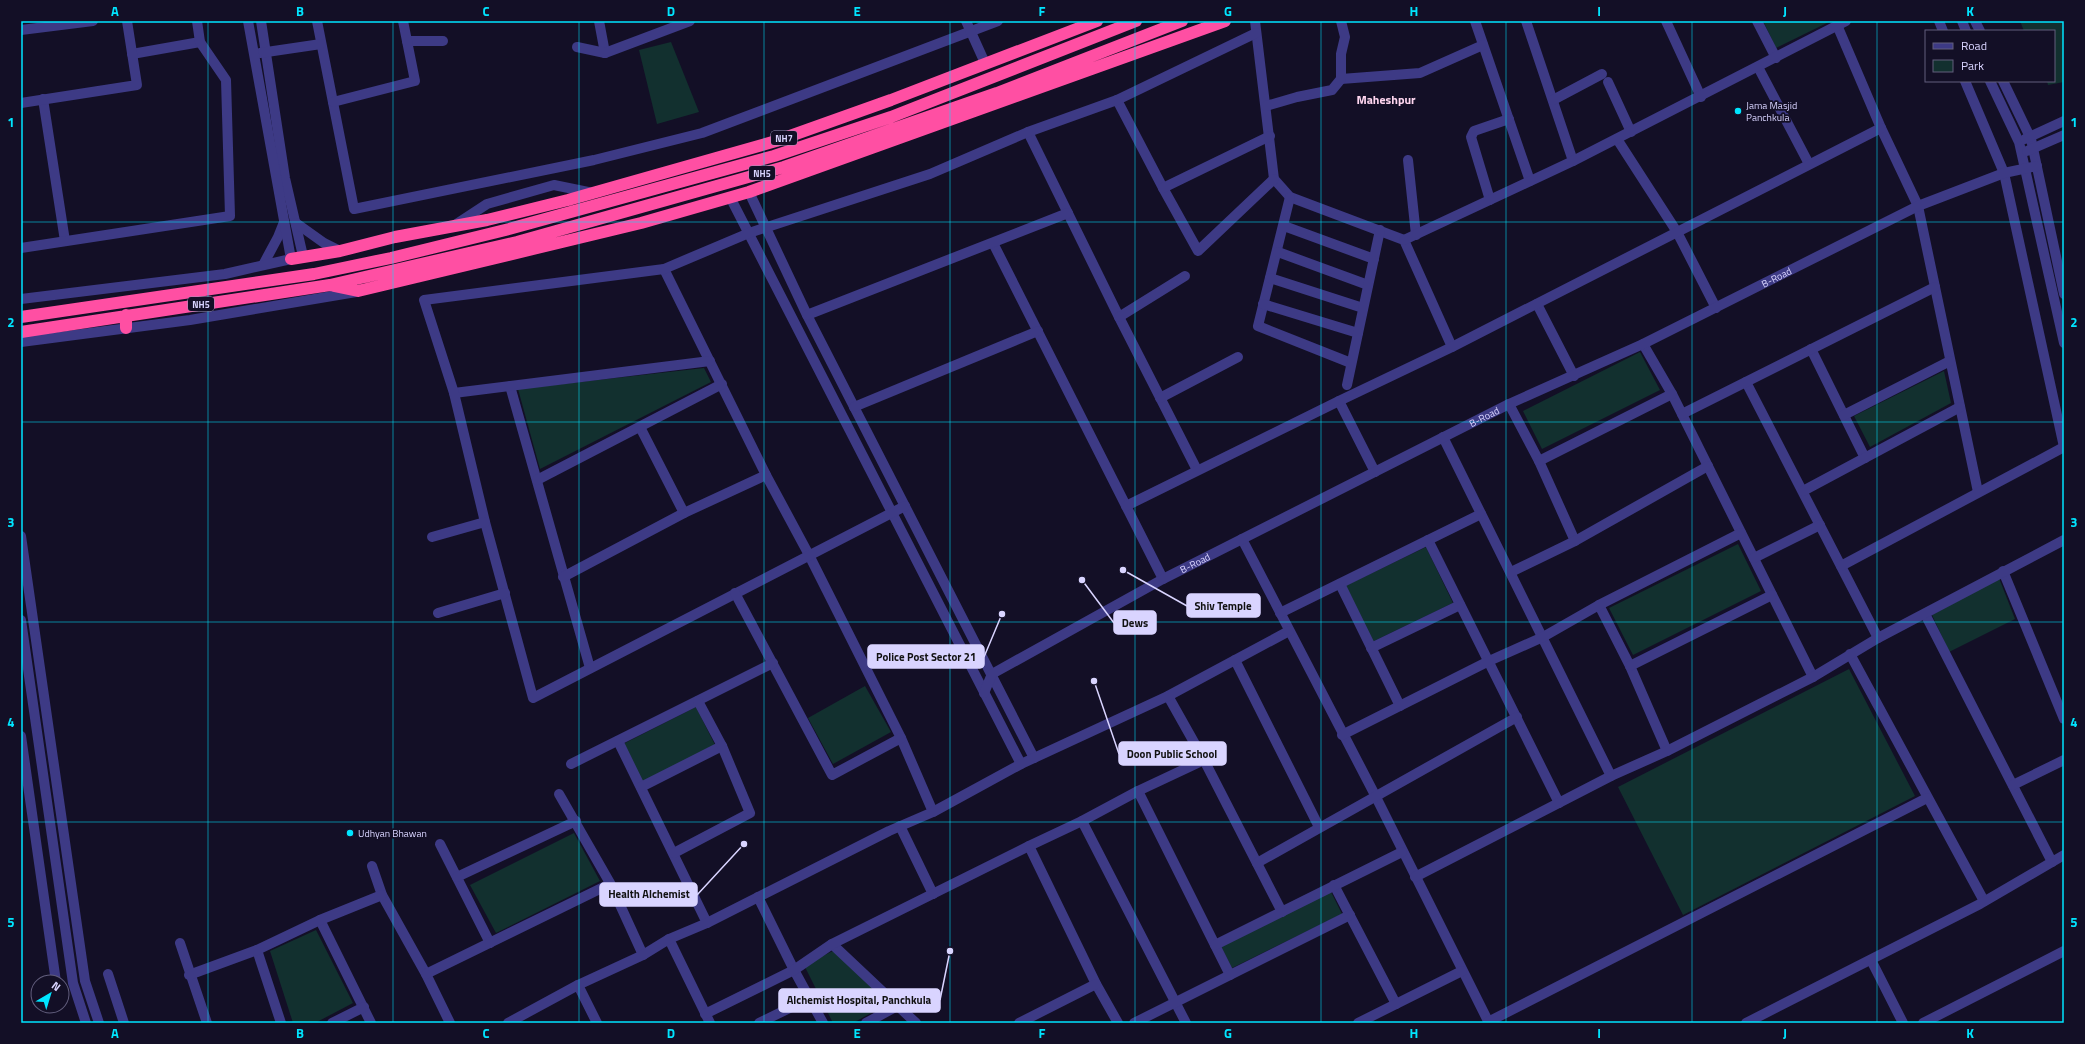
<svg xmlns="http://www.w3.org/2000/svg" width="2085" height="1044" font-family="'Titillium Web',sans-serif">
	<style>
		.green { fill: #12302f }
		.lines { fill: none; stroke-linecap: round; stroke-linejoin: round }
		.minor { stroke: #3d3a85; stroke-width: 10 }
		.highway { stroke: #ff4fa3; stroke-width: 12 }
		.grid { fill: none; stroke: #00e5ff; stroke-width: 1; stroke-opacity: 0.55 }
		.poi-dot { fill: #00e5ff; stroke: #130f26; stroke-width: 1.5 }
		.labels { text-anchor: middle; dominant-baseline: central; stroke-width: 3.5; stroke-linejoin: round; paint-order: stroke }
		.shield { fill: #130f26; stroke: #9e99be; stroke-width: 1 }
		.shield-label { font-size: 9px; font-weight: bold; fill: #d9d4ff }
		.poi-label { font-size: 10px; fill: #d9d4ff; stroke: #130f26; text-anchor: start }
		.street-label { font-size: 10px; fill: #d9d4ff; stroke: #130f26 }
		.quarter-label { font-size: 12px; font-weight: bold; fill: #ffd6f0; stroke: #130f26 }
		.leader { fill: none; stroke: #d9d4ff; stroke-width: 1.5 }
		.callout-dot { fill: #d9d4ff; stroke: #130f26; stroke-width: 1.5 }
		.callout { fill: #d9d4ff; stroke: #d9d4ff; stroke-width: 1.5 }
		.callout-label { font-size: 11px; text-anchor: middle; font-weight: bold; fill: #111 }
		.neatline { fill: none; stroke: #00e5ff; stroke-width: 1.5 }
		.grid-label { font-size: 13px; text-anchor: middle; font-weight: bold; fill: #00e5ff }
	</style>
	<rect width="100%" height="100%" fill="#130f26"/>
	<!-- green -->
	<path class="green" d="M1763 21H1831L1776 48Z
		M2020 21H2064V82L2048 85 2047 81H2054V31H2024Z
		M671 42 699 112 657 124 639 50Z
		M1640 352 1660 390 1542 449 1523 411Z
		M704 368 711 382 540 469 518 389Z
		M1944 371 1951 403 1870 447 1854 416Z
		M1738 544 1761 591 1633 655 1609 608Z
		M1426 547 1453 603 1372 642 1345 586Z
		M1999 578 2015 619 1949 652 1932 615Z
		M1849 669 1915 796 1683 915 1618 787Z
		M865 686 891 732 833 764 808 718Z
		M696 707 715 745 642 782 623 744Z
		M574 833 600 881 496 933 470 885Z
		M1331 892 1342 914 1232 968 1221 946Z
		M316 930 353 1003 315 1023H293L270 951Z
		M833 951 889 1003 853 1023H833L804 965Z"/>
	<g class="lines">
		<!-- minor -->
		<g class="minor">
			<path d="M261 21 285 178 303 256"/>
			<path d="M317 21 354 209 594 160 702 133 998 21"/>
			<path d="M599 21 605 53"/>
			<path d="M966 21 985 63"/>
			<path d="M1255 21 1274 179 1290 197 1404 240 1452 347"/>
			<path d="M1475 21 1530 181"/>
			<path d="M1526 21 1573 161"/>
			<path d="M1666 21 1701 97"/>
			<path d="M1757 21 1776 58"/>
			<path d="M1939 21 1943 31"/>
			<path d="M1962 21 1966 31"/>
			<path d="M1975 21 1980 31"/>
			<path d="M1837 25 1881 128 1918 206 1978 492"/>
			<path d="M21 30 93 21"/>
			<path d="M407 41H443"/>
			<path d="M577 47 605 53 690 21"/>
			<path d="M260 53 321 44"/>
			<path d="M132 54 200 42"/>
			<path d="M1758 67 1809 164"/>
			<path d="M1341 79 1420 73 1483 45"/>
			<path d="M1965 81 2004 173 2064 447"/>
			<path d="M1990 81 2019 142 2064 343"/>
			<path d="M2003 81 2031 139 2064 294"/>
			<path d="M1608 82 1631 132"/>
			<path d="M43 99 65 241"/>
			<path d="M1117 100 1163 188 1198 251 1274 179"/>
			<path d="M1553 100 1602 74"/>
			<path d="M333 102 415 81 403 21"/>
			<path d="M21 103 137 85 127 21"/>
			<path d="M1266 106 1297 97 1332 90 1341 79V54L1345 37 1341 21"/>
			<path d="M1028 132 1119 317 1197 470"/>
			<path d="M1617 139 1677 232 1716 308"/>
			<path d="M2025 139 2064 121"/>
			<path d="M2027 151 2064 135"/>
			<path d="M1408 160 1416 235"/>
			<path d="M1163 188 1270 136"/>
			<path d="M749 192 807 315 1034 758"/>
			<path d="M730 197 1021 764"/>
			<path d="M1290 197 1258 326 1351 363"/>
			<path d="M1490 200 1471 137 1474 131 1509 119"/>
			<path d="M296 223 324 243 340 251"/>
			<path d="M455 225 487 204 554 185 593 193"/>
			<path d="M1284 226 1374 259"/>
			<path d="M1404 240 1573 161 1846 21"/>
			<path d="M993 243 1163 579"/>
			<path d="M21 248 230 216 226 80 200 42 197 21"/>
			<path d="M1278 252 1368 285"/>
			<path d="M263 265 278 237 284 222"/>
			<path d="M664 269 766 475 809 555 901 738 933 812"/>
			<path d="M1270 278 1363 308"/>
			<path d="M21 299 225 274 291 259 248 21"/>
			<path d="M1263 304 1358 333"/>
			<path d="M1537 304 1574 376"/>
			<path d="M807 315 1068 213"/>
			<path d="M1119 317 1185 276"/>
			<path d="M21 342 190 320 356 292"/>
			<path d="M1643 344 1672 394 1813 677"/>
			<path d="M1811 349 1865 458"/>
			<path d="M1746 382 1878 638"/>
			<path d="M1347 385 1380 230"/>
			<path d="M510 386 590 668"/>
			<path d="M454 393 710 361"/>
			<path d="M1160 398 1238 357"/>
			<path d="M1339 401 1375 472"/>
			<path d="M1509 404 1539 461 1575 541"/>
			<path d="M854 407 1038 331"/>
			<path d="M1682 414 1935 287"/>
			<path d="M1844 415 1950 361"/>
			<path d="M640 427 684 513"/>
			<path d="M1443 437 1611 776"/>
			<path d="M1539 461 1672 394"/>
			<path d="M537 480 722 384"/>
			<path d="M1803 491 1960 407"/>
			<path d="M905 506 533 698 485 522 454 393 424 300 664 269 749 233 930 174 1028 132 1117 100 1256 33"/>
			<path d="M1126 506 1339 401 1452 347 1881 128"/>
			<path d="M21 536 85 981 99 1023"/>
			<path d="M432 537 485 522"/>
			<path d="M1242 539 1376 797 1489 1023"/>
			<path d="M1428 540 1559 803"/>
			<path d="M1754 558 1820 525"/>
			<path d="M1841 566 2064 447"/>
			<path d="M2003 571 2064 719"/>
			<path d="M1511 572 1575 541 1708 466"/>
			<path d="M563 577 684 513 766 475"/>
			<path d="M1340 584 1400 706"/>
			<path d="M735 593 832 775 901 738"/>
			<path d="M1599 605 1630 666 1667 751"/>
			<path d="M438 613 505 593"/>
			<path d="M1280 613 1481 514"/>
			<path d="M1925 614 2052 862"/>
			<path d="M21 620 73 983 86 1023"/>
			<path d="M1371 648 1460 605"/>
			<path d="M1850 654 1984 901"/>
			<path d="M1235 660 1319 827"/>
			<path d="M1630 666 1772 595"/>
			<path id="s1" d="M984 693 992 674 1163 579 1509 404 1643 344 1918 206 2004 173 2037 166"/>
			<path d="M1168 696 1204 760 1282 912"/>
			<path d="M1342 735 1489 661 1543 637 1599 605 1741 533"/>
			<path d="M21 736 56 982"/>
			<path d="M618 741 707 923"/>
			<path d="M571 764 773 663"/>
			<path d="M2013 785 2064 760"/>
			<path d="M641 787 722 746"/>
			<path d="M1138 791 1230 975"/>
			<path d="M559 794 610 883 643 955"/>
			<path d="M1082 821 1186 1023"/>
			<path d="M900 826 933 894"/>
			<path d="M440 844 490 943"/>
			<path d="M1029 846 1096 984 1118 1023"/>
			<path d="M674 853 750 813 722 746 698 701"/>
			<path d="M1257 863 1517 717"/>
			<path d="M372 866 382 895 426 974 450 1023"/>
			<path d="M457 877 576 821"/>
			<path d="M1415 877 1611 776 1667 751 1813 677 1878 638 2064 540"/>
			<path d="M1334 885 1396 1004"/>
			<path d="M758 897 794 970 823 1023"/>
			<path d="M320 920 371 1023"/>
			<path d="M669 939 710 1023"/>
			<path d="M180 943 207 1023"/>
			<path d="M832 944 916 1023"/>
			<path d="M1215 945 1402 852"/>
			<path d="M257 950 281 1023"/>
			<path d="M1871 960 1903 1023"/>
			<path d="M108 974 124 1023"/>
			<path d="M426 974 610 884"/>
			<path d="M189 975 257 950 320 920 382 895"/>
			<path d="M578 985 597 1023"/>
			<path d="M705 1014 794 970 832 944 1029 846 1082 821 1138 791 1204 760"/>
			<path d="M1488 1022 1927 798"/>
			<path d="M332 1023 364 1007"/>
			<path d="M508 1023 578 985 643 955 669 939 707 923 889 831 933 812 1021 764 1168 696 1289 631"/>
			<path d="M759 1023 810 998"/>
			<path d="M866 1023 899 1005"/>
			<path d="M1019 1023 1096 984"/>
			<path d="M1134 1023 1350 915"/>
			<path d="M1358 1023 1462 971"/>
			<path d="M1746 1023 1980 904 2064 855"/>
			<path d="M1923 1023 2064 951"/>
		</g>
		<!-- highway -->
		<path class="highway" d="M291 259 340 251 395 237 487 220 568 200 776 141 891 100 1097 21
			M334 286 358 291 641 223 749 192 1225 21
			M126 315V328
			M21 317 314 274 391 258 509 229 774 156 891 117 1136 21
			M21 332 330 285 517 242 784 167 997 93 1182 21"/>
	</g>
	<!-- grid -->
	<path class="grid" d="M208 21V1023M393 21V1023M579 21V1023M764 21V1023M950 21V1023M1135 21V1023M1321 21V1023M1506 21V1023M1692 21V1023M1877 21V1023M21 222H2064M21 422H2064M21 622H2064M21 822H2064"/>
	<!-- markers -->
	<g class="poi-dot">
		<circle cx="1738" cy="111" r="4"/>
		<circle cx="350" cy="833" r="4"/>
	</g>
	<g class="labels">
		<!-- shield labels -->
		<g class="shield">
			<rect x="771" y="131" width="26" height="14" rx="3"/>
			<rect x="749" y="166" width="26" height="14" rx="3"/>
			<rect x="188" y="297" width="26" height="14" rx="3"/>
		</g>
		<g class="shield-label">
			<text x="784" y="138">NH7</text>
			<text x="762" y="173">NH5</text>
			<text x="201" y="304">NH5</text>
		</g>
		<!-- poi labels -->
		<g class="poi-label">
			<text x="1746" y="105">Jama Masjid<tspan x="1746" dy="12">Panchkula</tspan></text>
			<text x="358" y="833">Udhyan Bhawan</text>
		</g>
		<!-- street labels -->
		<g class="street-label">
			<text stroke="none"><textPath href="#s1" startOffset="900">B-Road</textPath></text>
			<text stroke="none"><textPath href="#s1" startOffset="576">B-Road</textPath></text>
			<text stroke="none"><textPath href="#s1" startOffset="252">B-Road</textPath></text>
		</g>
		<!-- quarter labels -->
		<g class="quarter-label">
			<text x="1386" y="99">Maheshpur</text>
		</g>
	</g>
	<!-- callouts -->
	<path class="leader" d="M1123 570L1187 606M1082 580L1114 623M1002 614L984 657M1094 681L1119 754M744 844L697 895M950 951L940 1000"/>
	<g class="callout-dot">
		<circle cx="1123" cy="570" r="4"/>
		<circle cx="1082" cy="580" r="4"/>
		<circle cx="1002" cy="614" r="4"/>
		<circle cx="1094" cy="681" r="4"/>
		<circle cx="744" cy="844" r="4"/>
		<circle cx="950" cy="951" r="4"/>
	</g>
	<g class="callout">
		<rect x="1187" y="594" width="73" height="23" rx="4"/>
		<rect x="1114" y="611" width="42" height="23" rx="4"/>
		<rect x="868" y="645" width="116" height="23" rx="4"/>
		<rect x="1119" y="742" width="107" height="23" rx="4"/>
		<rect x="600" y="883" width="97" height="23" rx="4"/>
		<rect x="779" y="989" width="161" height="23" rx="4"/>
	</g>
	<g class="callout-label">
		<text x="1223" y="610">Shiv Temple</text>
		<text x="1135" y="627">Dews</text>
		<text x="926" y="661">Police Post Sector 21</text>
		<text x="1172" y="758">Doon Public School</text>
		<text x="649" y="898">Health Alchemist</text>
		<text x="859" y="1004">Alchemist Hospital, Panchkula</text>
	</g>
	<!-- border -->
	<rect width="2085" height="1044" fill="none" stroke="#130f26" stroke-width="44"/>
	<!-- legend -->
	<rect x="1925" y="30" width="130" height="52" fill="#130f26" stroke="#625e7d"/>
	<rect x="1933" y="43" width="20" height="6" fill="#3d3a85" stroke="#625e7d"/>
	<text x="1961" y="50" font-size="12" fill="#d9d4ff">Road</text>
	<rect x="1933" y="60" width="20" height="12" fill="#12302f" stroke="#625e7d"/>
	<text x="1961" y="70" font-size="12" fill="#d9d4ff">Park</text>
	<!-- north arrow -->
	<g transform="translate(50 994) rotate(38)"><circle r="19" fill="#130f26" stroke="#625e7d"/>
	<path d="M0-3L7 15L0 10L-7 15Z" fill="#00e5ff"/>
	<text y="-6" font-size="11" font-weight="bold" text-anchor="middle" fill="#d9d4ff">N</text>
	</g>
	<rect x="22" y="22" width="2041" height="1000" class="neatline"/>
	<g class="grid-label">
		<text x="115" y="16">A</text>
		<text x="300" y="16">B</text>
		<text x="486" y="16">C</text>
		<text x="671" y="16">D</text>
		<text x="857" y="16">E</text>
		<text x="1042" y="16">F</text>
		<text x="1228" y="16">G</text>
		<text x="1414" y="16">H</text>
		<text x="1599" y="16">I</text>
		<text x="1785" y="16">J</text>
		<text x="1970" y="16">K</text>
		<text x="11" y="127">1</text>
		<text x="2074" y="127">1</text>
		<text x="11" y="327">2</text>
		<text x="2074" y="327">2</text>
		<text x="11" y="527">3</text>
		<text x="2074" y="527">3</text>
		<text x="11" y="727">4</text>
		<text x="2074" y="727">4</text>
		<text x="11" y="927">5</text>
		<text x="2074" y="927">5</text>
		<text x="115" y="1038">A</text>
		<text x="300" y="1038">B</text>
		<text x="486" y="1038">C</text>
		<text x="671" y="1038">D</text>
		<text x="857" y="1038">E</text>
		<text x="1042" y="1038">F</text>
		<text x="1228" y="1038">G</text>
		<text x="1414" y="1038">H</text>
		<text x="1599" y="1038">I</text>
		<text x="1785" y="1038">J</text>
		<text x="1970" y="1038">K</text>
	</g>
</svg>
